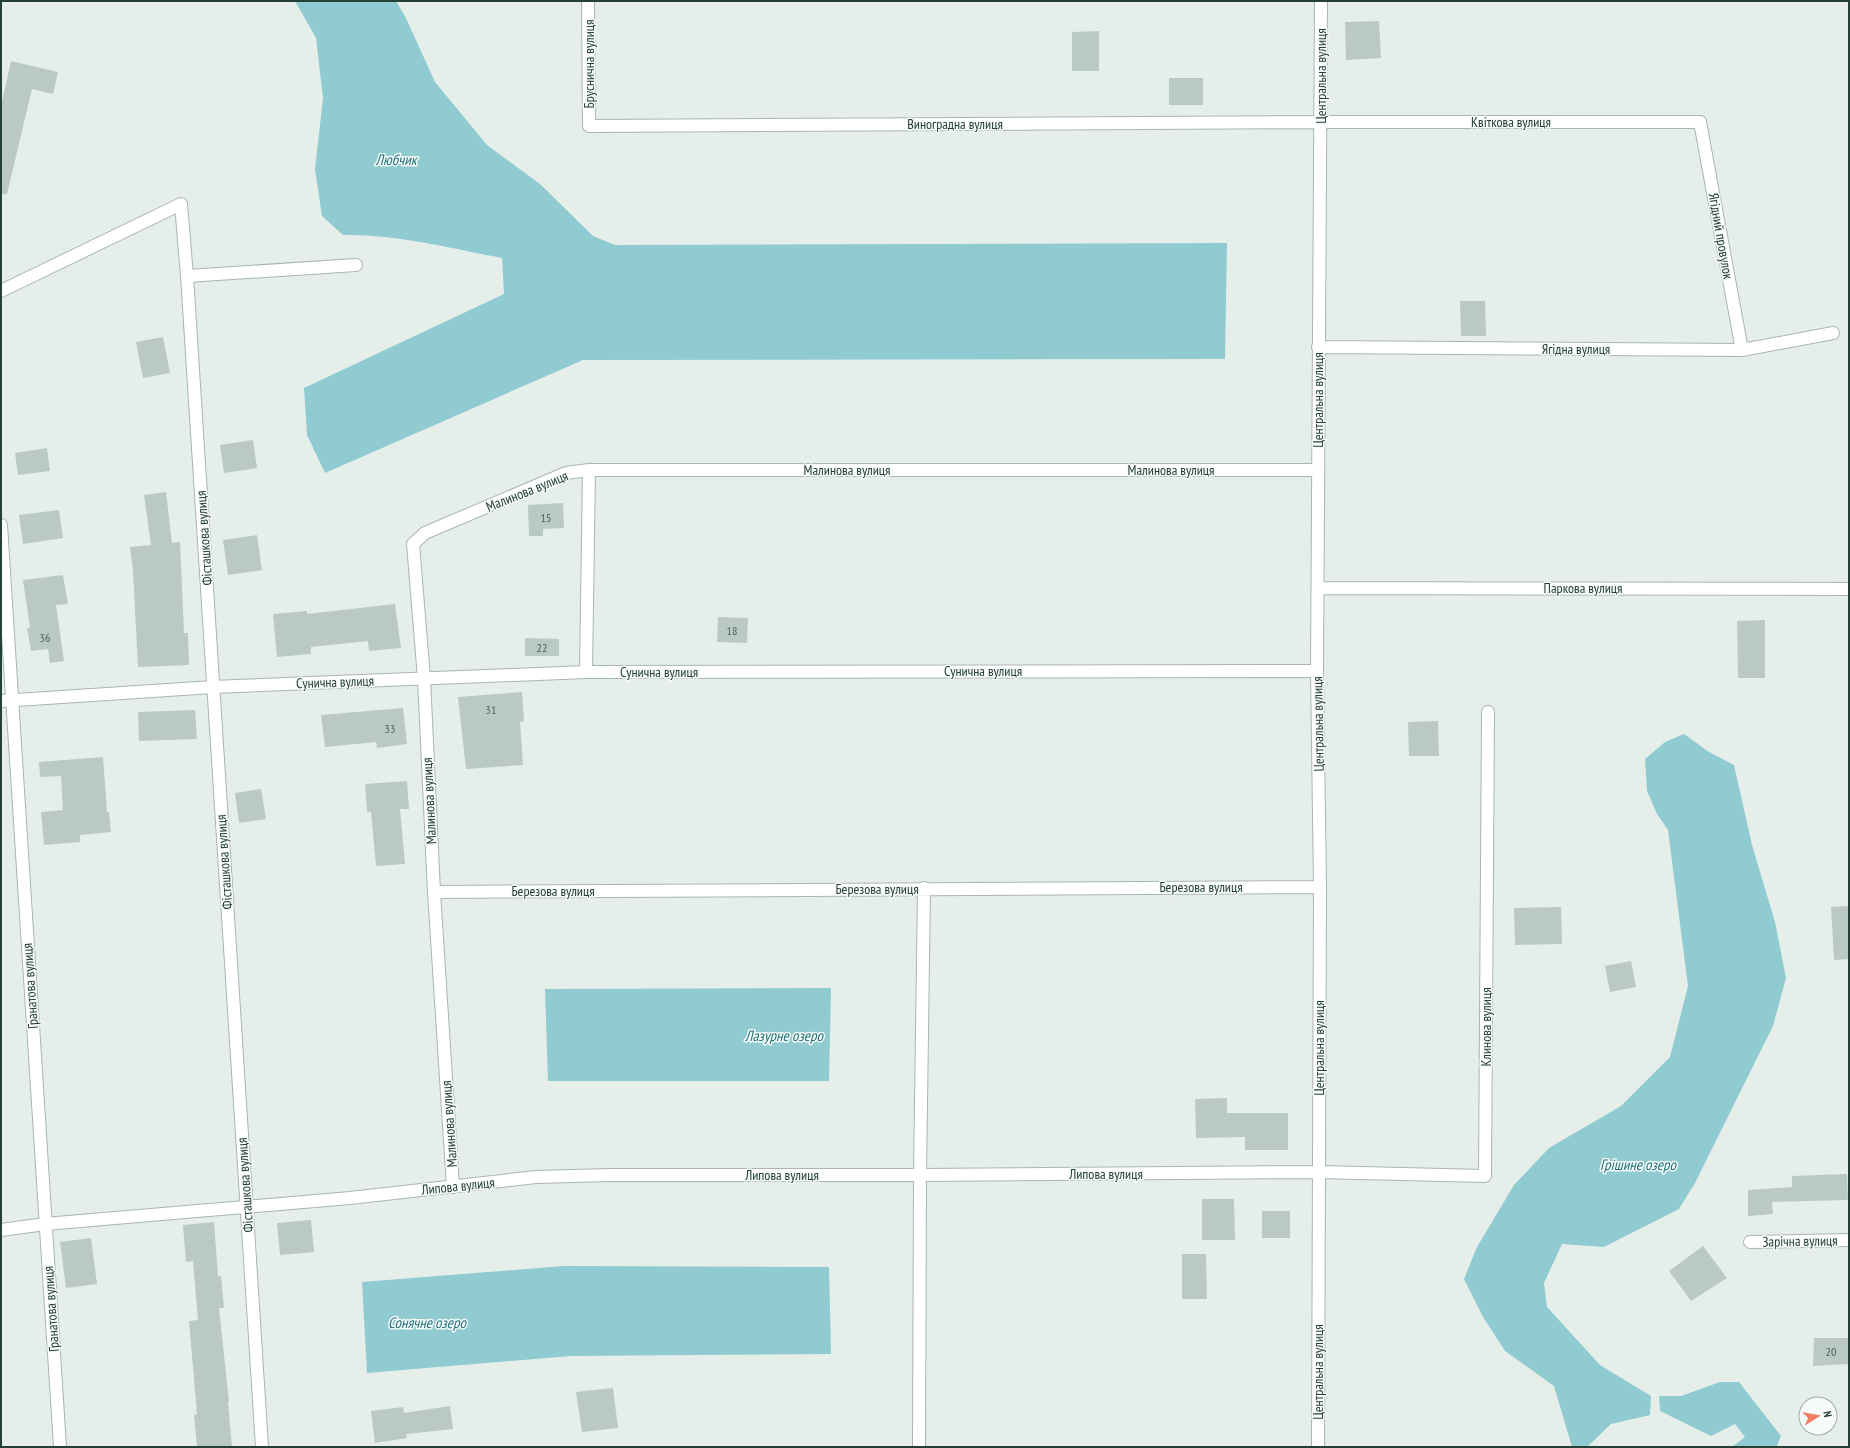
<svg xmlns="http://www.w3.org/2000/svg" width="1850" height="1448" font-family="'PT Sans Narrow',sans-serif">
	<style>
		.water { fill: #8fcbd1 }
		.building { fill: #bbc9c3 }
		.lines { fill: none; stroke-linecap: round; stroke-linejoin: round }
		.minor-casing { stroke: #a8b6b1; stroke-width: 14 }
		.minor { stroke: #fff; stroke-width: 12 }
		.labels { text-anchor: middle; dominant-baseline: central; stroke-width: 3; stroke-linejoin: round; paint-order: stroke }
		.number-label { font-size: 12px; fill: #4a625a }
		.street-label { font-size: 14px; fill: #244037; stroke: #f6faf8 }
		.water-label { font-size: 15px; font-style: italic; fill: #1f727c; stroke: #f6faf8 }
	</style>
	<rect width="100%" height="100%" fill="#e6eeea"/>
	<!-- water -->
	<path class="water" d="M295 1H396L406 18 435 82 487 145 540 184 593 236 615 245 1227 243 1225 359 583 360 325 473 307 435 304 388 504 294 502 258C449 248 397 234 343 235L322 216 315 169 323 98 316 38Z
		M1684 734 1709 752 1734 765 1752 845 1775 922 1786 978 1773 1026 1695 1183 1679 1209 1604 1247 1562 1244 1544 1283 1547 1307 1600 1365 1651 1396 1650 1415 1611 1424 1587 1447H1572L1554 1386 1505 1351 1483 1317 1464 1279 1477 1247 1514 1185 1549 1148 1621 1106 1670 1057 1688 986 1668 830 1657 814 1647 791 1645 759 1665 742Z
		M831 988 829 1081H548L545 989Z
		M563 1266 829 1267 831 1354 571 1356 367 1373 362 1282Z
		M1720 1382H1739L1781 1436 1777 1446 1732 1447 1745 1437 1735 1424 1711 1436 1660 1411 1659 1396H1681Z"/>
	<!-- building -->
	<path class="building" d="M1379 21 1381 58 1346 60 1345 22Z
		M1099 31V71H1072V32Z
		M11 61 58 72 53 94 32 89 7 194H1V106Z
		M1169 78H1203V105H1169Z
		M1460 301H1485L1486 336H1461Z
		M163 337 170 373 143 378 136 342Z
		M253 440 257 468 224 473 220 445Z
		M47 448 50 471 18 475 15 453Z
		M166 492 172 543 180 542 184 633H188L189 665 138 667 133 571 130 547 151 545 144 495Z
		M563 503 564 528 543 529V536H529L528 505Z
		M59 510 63 538 23 544 19 515Z
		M257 535 262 570 228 575 223 540Z
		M63 575 68 604 56 605 64 661 50 663 48 649 31 651 27 628H30L23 580Z
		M395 604 401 648 369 651 368 641 311 647V654L277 657 273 614 307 611V614Z
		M718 617 748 618 747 643 717 642Z
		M1765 620V678H1738L1737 621Z
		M525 638 559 639V656H525Z
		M522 692 524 721 520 722 523 765 466 769 458 697Z
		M403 708 407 744 377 748 376 742 325 747 321 715Z
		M195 710 197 739 139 741 138 712Z
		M1438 721 1439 756H1409L1408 722Z
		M103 757 107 812H109L111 832 80 835V842L44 845 41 812 63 810 61 776 40 777 39 762Z
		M407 781 409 809H400L405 864 376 866 371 812H367L365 784Z
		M261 789 266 819 239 823 235 793Z
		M1849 906V959L1834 960 1831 907Z
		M1561 907 1562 944 1515 945 1514 908Z
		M1631 961 1636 987 1610 992 1605 966Z
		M1227 1098V1113H1288V1150H1245V1137L1196 1138 1195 1099Z
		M1847 1174 1848 1200 1772 1202 1773 1214 1748 1216V1190L1792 1187V1176Z
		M1202 1199H1234L1235 1240H1202Z
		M1262 1211H1290V1238H1262Z
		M311 1220 314 1252 280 1255 277 1223Z
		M214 1222 218 1276H221L224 1308H219L229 1402H228L232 1447H197L194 1415 197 1414 189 1321 198 1320 193 1261 186 1262 183 1225Z
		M91 1238 97 1284 66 1288 60 1242Z
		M1703 1246 1727 1278 1691 1301 1669 1271Z
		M1182 1254H1206L1207 1299H1182Z
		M1814 1338H1849V1364L1813 1366Z
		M613 1388 618 1428 582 1432 576 1392Z
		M450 1406 453 1429 406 1434 407 1438 375 1443 371 1411 403 1407 404 1413Z"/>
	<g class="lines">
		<defs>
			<path id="minor" d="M588 1 589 126 1321 122H1700L1742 350
				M187 276 356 265
				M1 291 181 204 187 276 262 1447
				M1318 347 1742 350 1833 333
				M1 525 60 1447
				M1318 588 1849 589
				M586 672 589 470
				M1 701 213 687 586 672 1317 671
				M434 892 1320 887
				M453 1187 434 892 424 678 413 544 425 533 566 473 589 470H1318
				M1 1230 45 1224 350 1198 536 1177 609 1175H920L1318 1172 1485 1176 1488 712
				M1750 1242 1849 1240
				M919 1447 920 1175 924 888
				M1318 1447 1320 887 1317 671 1321 1"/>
		</defs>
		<!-- minor casing -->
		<use href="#minor" class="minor-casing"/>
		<!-- minor -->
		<use href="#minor" class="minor"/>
	</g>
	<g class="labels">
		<!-- number labels -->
		<g class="number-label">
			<text x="546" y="517">15</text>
			<text x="732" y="630">18</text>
			<text x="45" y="637">36</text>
			<text x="542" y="647">22</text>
			<text x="491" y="709">31</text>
			<text x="390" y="728">33</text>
			<text x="1831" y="1351">20</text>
		</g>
		<!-- street labels -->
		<g class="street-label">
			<text transform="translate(589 64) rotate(-90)">Бруснична вулиця</text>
			<text transform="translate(1321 76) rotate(-90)">Центральна вулиця</text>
			<text x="1511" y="122">Квіткова вулиця</text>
			<text x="955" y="124">Виноградна вулиця</text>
			<text transform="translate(1721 236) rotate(80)">Ягідний провулок</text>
			<text x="1576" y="349">Ягідна вулиця</text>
			<text transform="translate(1318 400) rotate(-90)">Центральна вулиця</text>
			<text x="847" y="470">Малинова вулиця</text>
			<text x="1171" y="470">Малинова вулиця</text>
			<text transform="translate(527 491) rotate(-22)">Малинова вулиця</text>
			<text transform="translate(204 538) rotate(-94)">Фісташкова вулиця</text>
			<text x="1583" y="588">Паркова вулиця</text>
			<text x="983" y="671">Сунична вулиця</text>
			<text x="659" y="672">Сунична вулиця</text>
			<text transform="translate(335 682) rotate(-2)">Сунична вулиця</text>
			<text transform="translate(1318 724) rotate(-91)">Центральна вулиця</text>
			<text transform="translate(429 801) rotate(-93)">Малинова вулиця</text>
			<text transform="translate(224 862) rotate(-94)">Фісташкова вулиця</text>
			<text x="1201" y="887">Березова вулиця</text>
			<text x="877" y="889">Березова вулиця</text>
			<text x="553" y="891">Березова вулиця</text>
			<text transform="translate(30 986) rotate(-94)">Гранатова вулиця</text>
			<text transform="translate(1486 1027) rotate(-90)">Клинова вулиця</text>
			<text transform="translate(1319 1048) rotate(-90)">Центральна вулиця</text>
			<text transform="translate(449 1124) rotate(-94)">Малинова вулиця</text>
			<text x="1106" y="1174">Липова вулиця</text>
			<text x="782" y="1175">Липова вулиця</text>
			<text transform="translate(245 1185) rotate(-94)">Фісташкова вулиця</text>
			<text transform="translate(458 1186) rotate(-6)">Липова вулиця</text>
			<text transform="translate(1800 1241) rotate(-1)">Зарічна вулиця</text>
			<text transform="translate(51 1309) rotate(-94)">Гранатова вулиця</text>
			<text transform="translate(1318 1372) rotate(-90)">Центральна вулиця</text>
		</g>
		<!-- water labels -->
		<g class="water-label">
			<text x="396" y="159">Любчик</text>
			<text x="784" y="1035">Лазурне озеро</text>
			<text x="1638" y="1164">Грішине озеро</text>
			<text x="427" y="1322">Сонячне озеро</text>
		</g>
	</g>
	<!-- border -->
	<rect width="1850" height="1448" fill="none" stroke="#244037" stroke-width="4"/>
	<!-- north arrow -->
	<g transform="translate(1818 1416) rotate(79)"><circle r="19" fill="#f6faf8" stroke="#a2b0ab"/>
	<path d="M0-3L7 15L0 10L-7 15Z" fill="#ef7d63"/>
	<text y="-6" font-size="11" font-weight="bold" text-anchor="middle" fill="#244037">N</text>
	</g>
</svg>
